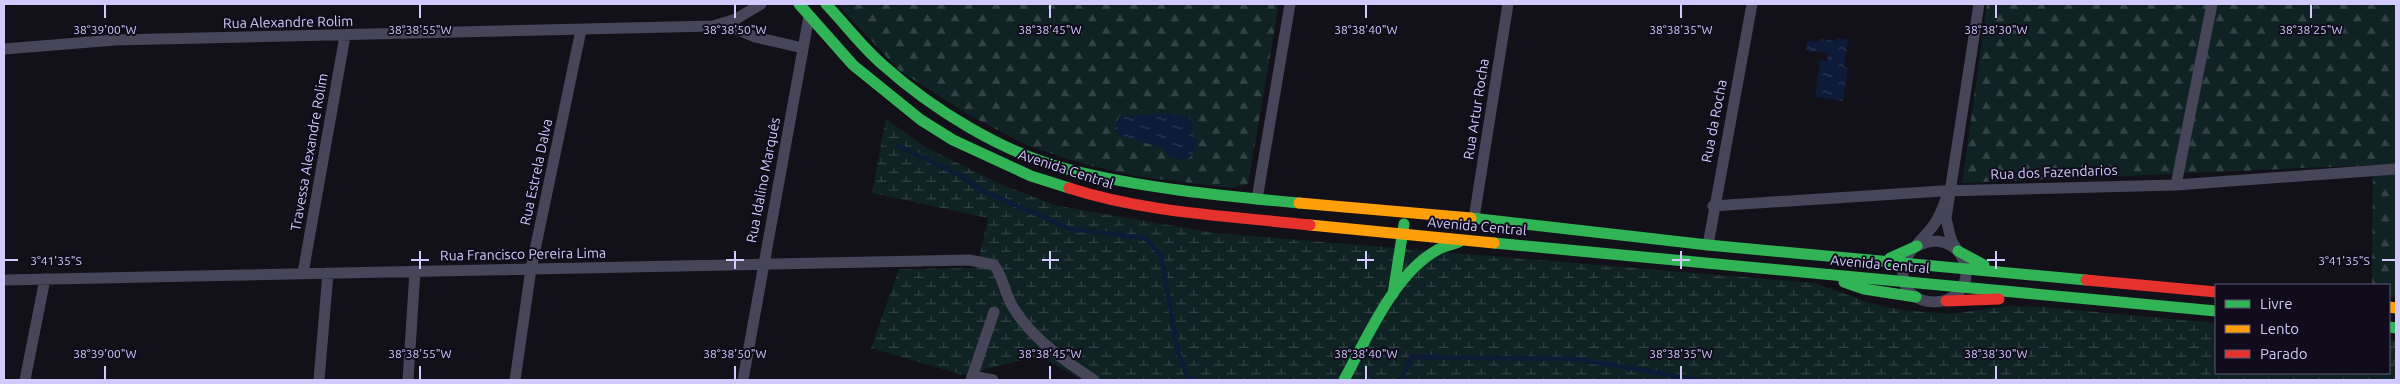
<svg xmlns="http://www.w3.org/2000/svg" width="2400" height="384" font-family="Ubuntu,sans-serif">
	<style>
		.forest { fill: url(#forest-firs) }
		.wetland { fill: url(#wetland-marsh) }
		.water { fill: url(#water-ripples) }
		.lines { fill: none; stroke-linecap: round; stroke-linejoin: round }
		.stream { stroke: #0d1b38; stroke-width: 4.5 }
		.street { stroke: #474559; stroke-width: 11 }
		.fast { stroke: #30b455; stroke-width: 11 }
		.slow { stroke: #ff9f0a; stroke-width: 11 }
		.jam { stroke: #e5322d; stroke-width: 11 }
		.ticks { fill: none; stroke: #d2cafd; stroke-width: 2 }
		.labels { text-anchor: middle; dominant-baseline: central; stroke-width: 4; stroke-linejoin: round; paint-order: stroke }
		.street-label { font-size: 14px; fill: #d2cafd; stroke: #100c1c }
		.ticks-label { font-size: 12px; text-anchor: middle; fill: #d2cafd; stroke: #100c1c; stroke-width: 4; stroke-linejoin: round; paint-order: stroke }
	</style>
	<defs>
		<pattern id="forest-firs" width="22" height="20" patternUnits="userSpaceOnUse" patternTransform="scale(1.25)"><rect width="22" height="20" fill="#102324"/><path d="M5 1l3.5 6h-7zM16 11l3.5 6h-7z" fill="#324245"/></pattern>
		<pattern id="wetland-marsh" width="20" height="14" patternUnits="userSpaceOnUse" patternTransform="scale(1.25)"><rect width="20" height="14" fill="#102324"/><path d="M1 5h8M5 5V1M11 12h8M15 12V8" fill="none" stroke="#324245"/></pattern>
		<pattern id="water-ripples" width="26" height="14" patternUnits="userSpaceOnUse" patternTransform="scale(1.25)"><rect width="26" height="14" fill="#0d1b38"/><path d="M2 4q2-2 4 0t4 0M15 11q2-2 4 0t4 0" fill="none" stroke="#2f3b56"/></pattern>
	</defs>
	<rect width="100%" height="100%" fill="#121018"/>
	<!-- forest -->
	<path class="forest" d="M837 4H1279L1248 184 1232 188 1135 176 1080 163 1026 145 969 115 900 71Z
		M1987 4H2396V297L2389 296V285H2372L2373 165 1962 183Z"/>
	<!-- wetland -->
	<path class="wetland" d="M886 119 927 148 1002 185 1058 206 1215 233 1815 283 1873 304 1903 310 1949 314 2009 306 2043 307 2216 323V373H2389V340L2396 341V380H1082L1039 356 963 375 871 348 899 269 977 268 988 218 872 193Z"/>
	<!-- water -->
	<path class="water" d="M1836 38 1848 39 1844 67 1848 68 1843 101 1815 97 1820 60 1827 61 1828 53 1806 51 1807 41 1818 42 1819 39 1836 41Z
		M1163 113 1190 117 1193 135 1198 142 1190 158C1176 162 1168 157 1160 146 1145 145 1136 137 1121 137L1114 128 1120 115 1127 117Z"/>
	<g class="lines">
		<!-- stream -->
		<path class="stream" d="M899 146 961 176 981 190 1071 229 1145 238 1161 255 1178 352 1187 375 1194 380
			M1401 380 1411 357 1577 359 1699 380"/>
		<!-- street -->
		<path class="street" d="M724 24 755 37 803 48
			M4 49 115 40 713 26 736 19 761 4
			M2176 185 2212 4
			M1949 191C1944 203 1941 216 1933 226 1923 240 1905 252 1903 269 1898 312 1970 314 1966 268 1965 258 1956 250 1952 241 1949 234 1948 226 1946 218L1979 4
			M1257 199 1290 4
			M1713 206 1942 191 2176 185 2396 169
			M1474 218 1508 4
			M1708 245 1752 4
			M1917 246C1932 239 1944 239 1957 250
			M303 273 345 36
			M4 280 969 260 994 265C1004 278 1004 293 1013 307 1031 338 1065 361 1094 380
			M972 376 993 380
			M25 380 45 279
			M319 380 328 273
			M408 380 415 271
			M515 380 531 269 581 30
			M743 380 809 16
			M971 380 994 312"/>
		<!-- fast -->
		<path class="fast" d="M799 4 853 65 921 120 953 140 1031 176 1069 188
			M826 4C845 24 862 47 883 65 932 109 1003 153 1067 169 1140 188 1223 196 1299 203
			M1471 218 1708 245 2086 280
			M1494 243 2216 311
			M1958 251 1984 265
			M1890 258 1917 246
			M1844 282 1864 289 1916 297
			M1393 294 1404 224
			M2389 327 2396 328
			M1344 380C1367 338 1394 274 1437 250 1444 246 1452 245 1459 242"/>
		<!-- slow -->
		<path class="slow" d="M1299 203 1471 218
			M1310 225 1494 243
			M2389 307 2396 308"/>
		<!-- jam -->
		<path class="jam" d="M1069 188C1146 213 1230 216 1310 225
			M2086 280 2216 292
			M1946 301 1999 299"/>
	</g>
	<!-- ticks -->
	<path class="ticks" d="M105 5V18M420 5V18M735 5V18M1050 5V18M1366 5V18M1681 5V18M1996 5V18M2311 5V18M420 251V269M735 251V269M1050 251V269M1366 251V269M1681 251V269M1996 251V269M5 260H18M411 260H429M726 260H744M1042 260H1059M1357 260H1374M1672 260H1690M1987 260H2005M2382 260H2395M105 366V379M420 366V379M735 366V379M1050 366V379M1366 366V379M1681 366V379M1996 366V379"/>
	<g class="labels">
		<!-- street labels -->
		<g class="street-label">
			<text transform="translate(288 22) rotate(-1)">Rua Alexandre Rolim</text>
			<text transform="translate(1476 109) rotate(-81)">Rua Artur Rocha</text>
			<text transform="translate(1714 121) rotate(-79)">Rua da Rocha</text>
			<text transform="translate(309 152) rotate(-80)">Travessa Alexandre Rolim</text>
			<text transform="translate(1066 169) rotate(18)">Avenida Central</text>
			<text transform="translate(536 172) rotate(-78)">Rua Estrela Dalva</text>
			<text transform="translate(2054 172) rotate(-2)">Rua dos Fazendarios</text>
			<text transform="translate(763 180) rotate(-79)">Rua Idalino Marquês</text>
			<text transform="translate(1477 226) rotate(5)">Avenida Central</text>
			<text transform="translate(523 254) rotate(-1)">Rua Francisco Pereira Lima</text>
			<text transform="translate(1880 264) rotate(5)">Avenida Central</text>
		</g>
	</g>
	<g class="ticks-label">
		<text x="105" y="34">38°39'00"W</text>
		<text x="420" y="34">38°38'55"W</text>
		<text x="735" y="34">38°38'50"W</text>
		<text x="1050" y="34">38°38'45"W</text>
		<text x="1366" y="34">38°38'40"W</text>
		<text x="1681" y="34">38°38'35"W</text>
		<text x="1996" y="34">38°38'30"W</text>
		<text x="2311" y="34">38°38'25"W</text>
		<text x="56" y="265">3°41'35"S</text>
		<text x="2344" y="265">3°41'35"S</text>
		<text x="105" y="358">38°39'00"W</text>
		<text x="420" y="358">38°38'55"W</text>
		<text x="735" y="358">38°38'50"W</text>
		<text x="1050" y="358">38°38'45"W</text>
		<text x="1366" y="358">38°38'40"W</text>
		<text x="1681" y="358">38°38'35"W</text>
		<text x="1996" y="358">38°38'30"W</text>
	</g>
	<!-- border -->
	<rect width="2400" height="384" fill="none" stroke="#d2cafd" stroke-width="10"/>
	<!-- legend -->
	<rect x="2215" y="284" width="175" height="90" fill="#100c1c" stroke="#5e5876"/>
	<rect x="2225" y="300" width="25" height="8" fill="#30b455" stroke="#5e5876"/>
	<text x="2260" y="309" font-size="15" fill="#d2cafd">Livre</text>
	<rect x="2225" y="325" width="25" height="8" fill="#ff9f0a" stroke="#5e5876"/>
	<text x="2260" y="334" font-size="15" fill="#d2cafd">Lento</text>
	<rect x="2225" y="350" width="25" height="8" fill="#e5322d" stroke="#5e5876"/>
	<text x="2260" y="359" font-size="15" fill="#d2cafd">Parado</text>
</svg>
